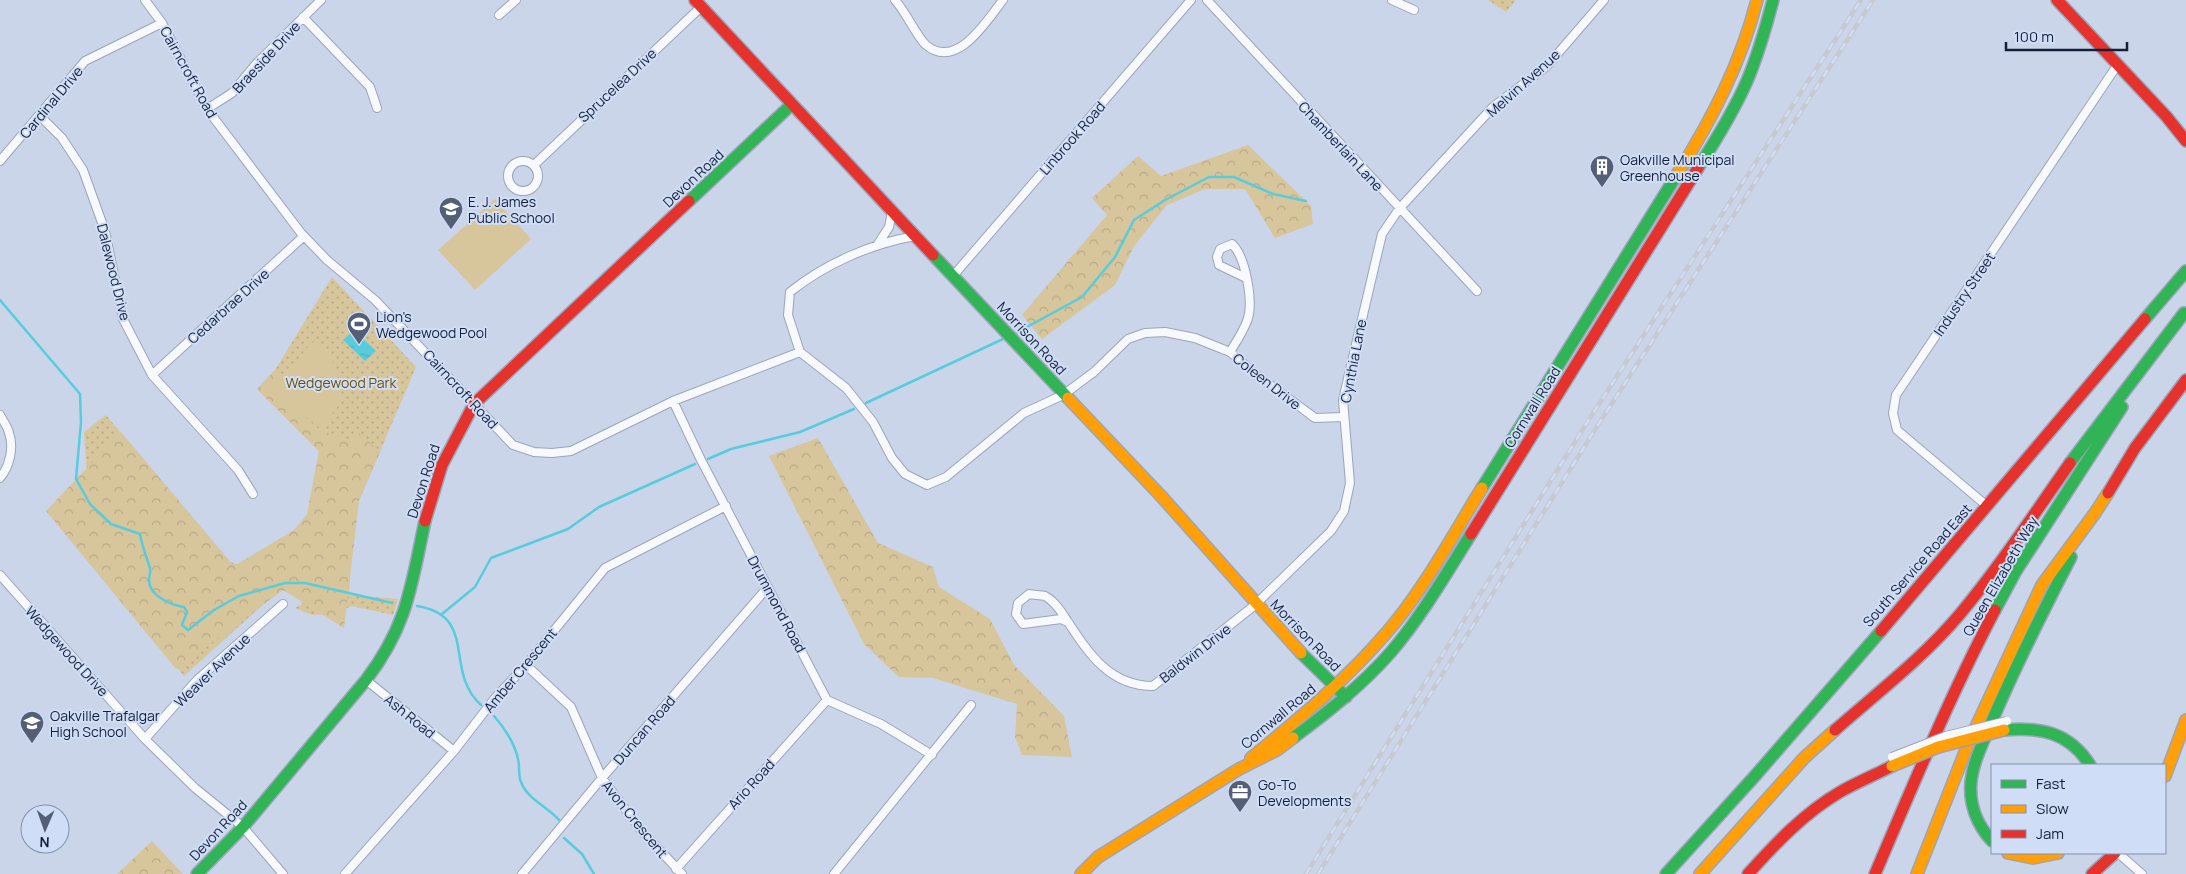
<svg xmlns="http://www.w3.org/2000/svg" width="2186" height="874" font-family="Manrope,sans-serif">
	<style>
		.green { fill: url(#green-dots) }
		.forest { fill: url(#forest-crowns) }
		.pitch { fill: #d7c59c }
		.water { fill: url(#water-ripples) }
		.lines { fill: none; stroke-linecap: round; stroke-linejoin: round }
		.stream { stroke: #58ccdd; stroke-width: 2.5 }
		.street-casing { stroke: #9ba5ba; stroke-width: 10 }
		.fast-casing { stroke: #9ba5ba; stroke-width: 14 }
		.slow-casing { stroke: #9ba5ba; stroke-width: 14 }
		.jam-casing { stroke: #9ba5ba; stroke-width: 14 }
		.street { stroke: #f7f9fc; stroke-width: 8 }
		.fast { stroke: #30b455; stroke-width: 11 }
		.slow { stroke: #ff9f0a; stroke-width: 11 }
		.jam { stroke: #e5322d; stroke-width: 11 }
		.rail-casing { stroke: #c6c9d0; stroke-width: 4.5 }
		.rail { stroke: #d0ddf7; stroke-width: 2.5; stroke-dasharray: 8; stroke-linecap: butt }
		.street-bridge-casing { stroke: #9ba5ba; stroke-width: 10; stroke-linecap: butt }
		.slow-bridge-casing { stroke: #a79da7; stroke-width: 14; stroke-linecap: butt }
		.street-bridge { stroke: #f7f9fc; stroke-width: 8 }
		.slow-bridge { stroke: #ff9f0a; stroke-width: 11 }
		.labels { text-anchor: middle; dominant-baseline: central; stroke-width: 4; stroke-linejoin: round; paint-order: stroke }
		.street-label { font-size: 14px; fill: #152038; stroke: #d0ddf7 }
		.poi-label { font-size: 14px; fill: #152038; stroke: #d0ddf7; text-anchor: start }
		.park-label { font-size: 14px; fill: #6e5102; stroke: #d0ddf7 }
	</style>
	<defs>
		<pattern id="green-dots" width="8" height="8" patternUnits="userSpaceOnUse" patternTransform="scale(1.25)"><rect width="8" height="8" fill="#d7c59c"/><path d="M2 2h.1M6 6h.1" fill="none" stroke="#b8a987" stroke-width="1.8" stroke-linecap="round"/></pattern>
		<pattern id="forest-crowns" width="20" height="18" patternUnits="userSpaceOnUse" patternTransform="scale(1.25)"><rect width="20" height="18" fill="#d7c59c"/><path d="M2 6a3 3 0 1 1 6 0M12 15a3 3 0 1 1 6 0" fill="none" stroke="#b8a987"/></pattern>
		<pattern id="water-ripples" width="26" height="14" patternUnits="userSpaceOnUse" patternTransform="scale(1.25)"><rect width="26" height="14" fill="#58ccdd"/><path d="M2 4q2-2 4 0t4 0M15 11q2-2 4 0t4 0" fill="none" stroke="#4cafbe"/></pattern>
	</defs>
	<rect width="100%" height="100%" fill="#cad5ea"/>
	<!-- green -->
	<path class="green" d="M1488 0H1516L1506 12Z
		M332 277 416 367 359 501 352 542 349 595 398 599 393 615 352 606 331 614 312 615 295 608 302 604 305 596 286 589 276 593 184 676 52 512 87 474 84 432 106 415 227 561 248 568 309 518 320 452 257 389 275 370Z"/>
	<!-- forest -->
	<path class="forest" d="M1248 145 1311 206 1313 224 1275 238 1245 189H1205L1167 205 1134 246 1115 285 1042 339 1022 315 1107 215 1092 198 1138 156 1161 176Z
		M275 370 280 376 272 388 279 396 319 429 348 441 359 433 380 452 359 501 344 628 283 590 176 669 46 511 121 432 234 566 294 530 307 514 319 451 257 389Z
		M818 438 878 543 933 567 939 587 990 619 1014 665 1064 716 1072 757 1022 755 1015 737 1017 704 933 678 899 677 864 644 769 456Z
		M152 841 183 874H117Z"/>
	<!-- pitch -->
	<path class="pitch" d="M495 199 531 239 475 290 438 250Z
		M312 342 329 354 337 370 340 392 337 408 320 428 277 395 274 388Z"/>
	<!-- water -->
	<path class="water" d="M354 330 376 351 365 361 343 340Z"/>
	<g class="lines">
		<!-- stream -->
		<path class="stream" d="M0 300 80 394 81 422 76 479 90 504 111 524 140 534C142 546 146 556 150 568 151 573 149 575 149 580 149 596 171 605 184 607L187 612 182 625 188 630 214 610 239 596 285 583H305L392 603
			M1016 333 1082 297 1115 257 1134 220 1165 200 1209 177H1234L1273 194 1306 201
			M866 403 1003 339
			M708 459 731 449 800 432 854 409
			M417 606C479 616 443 671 481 705
			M442 614 475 587 491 558 568 529 599 507 695 464
			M494 716C504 727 515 744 518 759 520 766 518 776 521 782 527 799 548 807 559 820
			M564 838 582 854 594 874"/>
		<defs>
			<path id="street" d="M145 0 162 23 207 109 301 233 327 260 375 300 513 445 534 452 552 453 571 451 673 401 800 352
				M895 0C906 12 917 37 926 45 957 71 987 20 1003 0
				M1207 0 1477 291
				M1392 0 1414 10
				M499 15 516 0
				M303 17 370 87 377 108
				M207 109 232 93 256 64 321 0
				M40 116 62 138 83 170 105 231 123 319 152 375 238 470 253 494
				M508 176a15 15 0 1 1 30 0a15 15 0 1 1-30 0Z
				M0 161 85 61 162 23
				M534 165 701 7
				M915 236C870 244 825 264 790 292L788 315 800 352 846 388 873 422 892 458 905 474 927 485 946 477 1024 413 1063 395 1094 372 1128 339 1145 333 1165 332 1195 338 1230 352 1257 375 1315 418 1343 417
				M878 244 889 227 892 212
				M953 276 1191 0
				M1230 352C1236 342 1243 332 1247 321 1254 304 1246 257 1232 244L1220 249 1217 257 1219 265 1246 278
				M152 375 304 236
				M673 401 701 460 827 700 881 724 932 755
				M0 415C3 421 8 427 9 433 14 447 10 466 0 478
				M1987 506 1897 430 1893 413 1896 395 2118 64
				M0 575 145 739 195 788 243 827 283 874
				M1068 622 1061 619 1023 624 1016 614 1018 603 1029 594C1034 595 1040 595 1045 596 1055 601 1062 613 1068 622 1089 654 1110 686 1153 686L1255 605 1331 531 1344 511 1350 483 1343 400 1382 234 1399 209 1493 107 1547 66 1604 0
				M526 665 571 707 602 778 640 829 682 874
				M366 680 454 751
				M145 739 197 680 283 604
				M2118 853 2142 874
				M676 869 827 700
				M345 874 454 751 495 698 526 665 605 568 726 506
				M522 874 602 778 768 587
				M834 874 971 705"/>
			<path id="fast" d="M1698 168C1716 140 1734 111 1747 81 1758 55 1766 27 1773 0
				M689 201 791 105
				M933 255 1068 398
				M2145 319 2186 271
				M2070 463 2184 313
				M1482 488 1678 173
				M1995 610 2016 571 2122 407
				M1301 653 1346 697
				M2004 730C2041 727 2069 732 2090 765
				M1293 738C1328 712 1362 685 1391 652 1421 617 1446 574 1471 534
				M1992 841C1977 825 1969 804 1971 782 1973 761 1984 741 1992 721 2016 665 2043 611 2071 557
				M197 874 243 827 366 680C408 625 411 586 425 521
				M1666 874 1754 777 1881 631"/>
			<path id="slow" d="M1678 173C1712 119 1741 63 1757 0
				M1068 398 1161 496 1301 653
				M1251 758C1300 718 1347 679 1388 631 1424 589 1453 535 1482 488
				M2165 776 2186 720
				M2008 853 2033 858 2058 853
				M1081 874 1098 857 1239 769 1277 750 1293 738
				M1700 874 1804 758 1835 730
				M1917 874 1969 742 2042 585 2095 513 2108 493"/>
			<path id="jam" d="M695 0 933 255
				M2057 0 2166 116 2186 141
				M2108 493 2135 448 2186 380
				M425 521 442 465 474 404 689 201
				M1471 534 1698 168
				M1881 631 2145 319
				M1835 730C1877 693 1924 657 1960 614 2000 566 2034 514 2070 463
				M1748 874C1775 844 1804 813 1840 792 1857 782 1875 775 1892 766
				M1875 874C1913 785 1950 696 1995 610
				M2092 874 2115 853"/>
		</defs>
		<!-- street casing -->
		<use href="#street" class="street-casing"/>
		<!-- fast casing -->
		<use href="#fast" class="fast-casing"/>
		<!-- slow casing -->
		<use href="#slow" class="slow-casing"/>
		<!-- jam casing -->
		<use href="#jam" class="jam-casing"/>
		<!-- street -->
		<use href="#street" class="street"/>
		<!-- fast -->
		<use href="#fast" class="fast"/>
		<!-- slow -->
		<use href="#slow" class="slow"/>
		<!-- jam -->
		<use href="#jam" class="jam"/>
		<defs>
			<path id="rail" d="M1306 874 1588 421 1861 0
				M1318 874 1596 428 1873 0"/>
		</defs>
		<!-- rail casing -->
		<use href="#rail" class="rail-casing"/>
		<!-- rail -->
		<use href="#rail" class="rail"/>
		<defs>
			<path id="street-bridge" d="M1892 757 1946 736 2007 721"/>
			<path id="slow-bridge" d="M1892 766 1938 747 2004 730"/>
		</defs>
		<!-- street-bridge casing -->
		<use href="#street-bridge" class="street-bridge-casing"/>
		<!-- slow-bridge casing -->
		<use href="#slow-bridge" class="slow-bridge-casing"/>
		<!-- street-bridge -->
		<use href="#street-bridge" class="street-bridge"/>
		<!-- slow-bridge -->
		<use href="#slow-bridge" class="slow-bridge"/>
	</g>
	<!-- icons -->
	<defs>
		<symbol id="building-pin" viewBox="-11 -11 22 30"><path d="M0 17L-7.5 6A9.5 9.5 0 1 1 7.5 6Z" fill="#545f76" stroke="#d0ddf7"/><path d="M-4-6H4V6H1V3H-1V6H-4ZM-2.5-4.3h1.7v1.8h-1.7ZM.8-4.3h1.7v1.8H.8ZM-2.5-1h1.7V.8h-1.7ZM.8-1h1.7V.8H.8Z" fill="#fff"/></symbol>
		<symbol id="school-pin" viewBox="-11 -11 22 30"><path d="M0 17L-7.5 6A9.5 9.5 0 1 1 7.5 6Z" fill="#545f76" stroke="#d0ddf7"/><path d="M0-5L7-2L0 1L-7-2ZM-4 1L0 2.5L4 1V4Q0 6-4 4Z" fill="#fff"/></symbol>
		<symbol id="stadium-pin" viewBox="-11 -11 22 30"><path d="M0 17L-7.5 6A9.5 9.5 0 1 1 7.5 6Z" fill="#545f76" stroke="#d0ddf7"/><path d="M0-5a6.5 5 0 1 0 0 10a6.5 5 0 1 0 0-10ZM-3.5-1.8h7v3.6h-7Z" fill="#fff"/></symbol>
		<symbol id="office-pin" viewBox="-11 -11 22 30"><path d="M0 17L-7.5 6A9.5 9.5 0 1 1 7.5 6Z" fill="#545f76" stroke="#d0ddf7"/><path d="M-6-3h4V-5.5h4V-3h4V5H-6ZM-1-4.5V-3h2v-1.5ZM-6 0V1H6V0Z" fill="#fff"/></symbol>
	</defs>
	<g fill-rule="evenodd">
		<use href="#building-pin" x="1588" y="153" width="28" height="38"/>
		<use href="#school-pin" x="437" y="195" width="28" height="38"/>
		<use href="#stadium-pin" x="345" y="310" width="28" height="38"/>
		<use href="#school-pin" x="18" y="709" width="28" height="38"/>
		<use href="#office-pin" x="1226" y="778" width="28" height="38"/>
	</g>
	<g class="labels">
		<!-- street labels -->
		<g class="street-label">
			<text transform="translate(266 57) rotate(-47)">Braeside Drive</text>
			<text transform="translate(189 72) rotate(61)">Cairncroft Road</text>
			<text transform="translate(1523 83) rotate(-42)">Melvin Avenue</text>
			<text transform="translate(617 85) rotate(-43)">Sprucelea Drive</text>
			<text transform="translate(51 102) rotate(-50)">Cardinal Drive</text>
			<text transform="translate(1072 138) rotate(-49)">Linbrook Road</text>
			<text transform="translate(1341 146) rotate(47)">Chamberlain Lane</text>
			<text transform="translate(693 178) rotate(-43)">Devon Road</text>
			<text transform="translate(114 272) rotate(76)">Dalewood Drive</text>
			<text transform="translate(1964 294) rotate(-56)">Industry Street</text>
			<text transform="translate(228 306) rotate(-42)">Cedarbrae Drive</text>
			<text transform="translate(1032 338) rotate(47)">Morrison Road</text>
			<text transform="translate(1353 361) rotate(-79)">Cynthia Lane</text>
			<text transform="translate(1267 381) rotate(38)">Coleen Drive</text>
			<text transform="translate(461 389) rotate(47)">Cairncroft Road</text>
			<text transform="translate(1532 407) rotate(-58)">Cornwall Road</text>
			<text transform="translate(423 481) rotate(-72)">Devon Road</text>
			<text transform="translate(1917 565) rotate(-49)">South Service Road East</text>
			<text transform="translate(2000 576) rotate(-60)">Queen Elizabeth Way</text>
			<text transform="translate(777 604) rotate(62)">Drummond Road</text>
			<text transform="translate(1306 635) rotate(46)">Morrison Road</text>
			<text transform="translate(67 651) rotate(48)">Wedgewood Drive</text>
			<text transform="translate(1195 653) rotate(-38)">Baldwin Drive</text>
			<text transform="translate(212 670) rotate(-44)">Weaver Avenue</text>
			<text transform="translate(520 670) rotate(-50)">Amber Crescent</text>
			<text transform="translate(410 716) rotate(39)">Ash Road</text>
			<text transform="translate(1278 716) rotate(-40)">Cornwall Road</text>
			<text transform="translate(644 730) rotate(-49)">Duncan Road</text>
			<text transform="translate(751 784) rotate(-48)">Ario Road</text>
			<text transform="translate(635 819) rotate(51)">Avon Crescent</text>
			<text transform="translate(218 830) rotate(-47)">Devon Road</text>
		</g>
		<!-- poi labels -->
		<g class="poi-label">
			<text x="1620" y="159">Oakville Municipal<tspan x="1620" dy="16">Greenhouse</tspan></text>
			<text x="468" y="201">E. J. James<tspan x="468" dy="16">Public School</tspan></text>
			<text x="376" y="316">Lion's<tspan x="376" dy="16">Wedgewood Pool</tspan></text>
			<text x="50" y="715">Oakville Trafalgar<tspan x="50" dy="16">High School</tspan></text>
			<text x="1258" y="784">Go-To<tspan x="1258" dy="16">Developments</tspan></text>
		</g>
		<!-- park labels -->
		<g class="park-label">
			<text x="341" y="382">Wedgewood Park</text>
		</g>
	</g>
	<!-- legend -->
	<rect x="1991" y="764" width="175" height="90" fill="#d0ddf7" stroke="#8591ab"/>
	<rect x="2001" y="780" width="25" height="8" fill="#30b455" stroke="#8591ab"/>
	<text x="2036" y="789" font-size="15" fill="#152038">Fast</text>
	<rect x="2001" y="805" width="25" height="8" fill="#ff9f0a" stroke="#8591ab"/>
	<text x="2036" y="814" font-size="15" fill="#152038">Slow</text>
	<rect x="2001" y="830" width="25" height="8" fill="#e5322d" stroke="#8591ab"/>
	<text x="2036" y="839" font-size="15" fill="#152038">Jam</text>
	<!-- north arrow -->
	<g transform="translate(45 829) rotate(182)"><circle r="24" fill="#d0ddf7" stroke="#8591ab"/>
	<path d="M0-4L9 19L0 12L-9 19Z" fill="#545f76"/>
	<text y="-8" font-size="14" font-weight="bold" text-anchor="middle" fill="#152038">N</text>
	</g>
	<!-- scale -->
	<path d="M2006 42v8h121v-8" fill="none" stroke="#152038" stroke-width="2.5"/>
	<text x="2014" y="42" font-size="15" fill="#152038" stroke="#d0ddf7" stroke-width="4" paint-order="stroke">100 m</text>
</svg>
